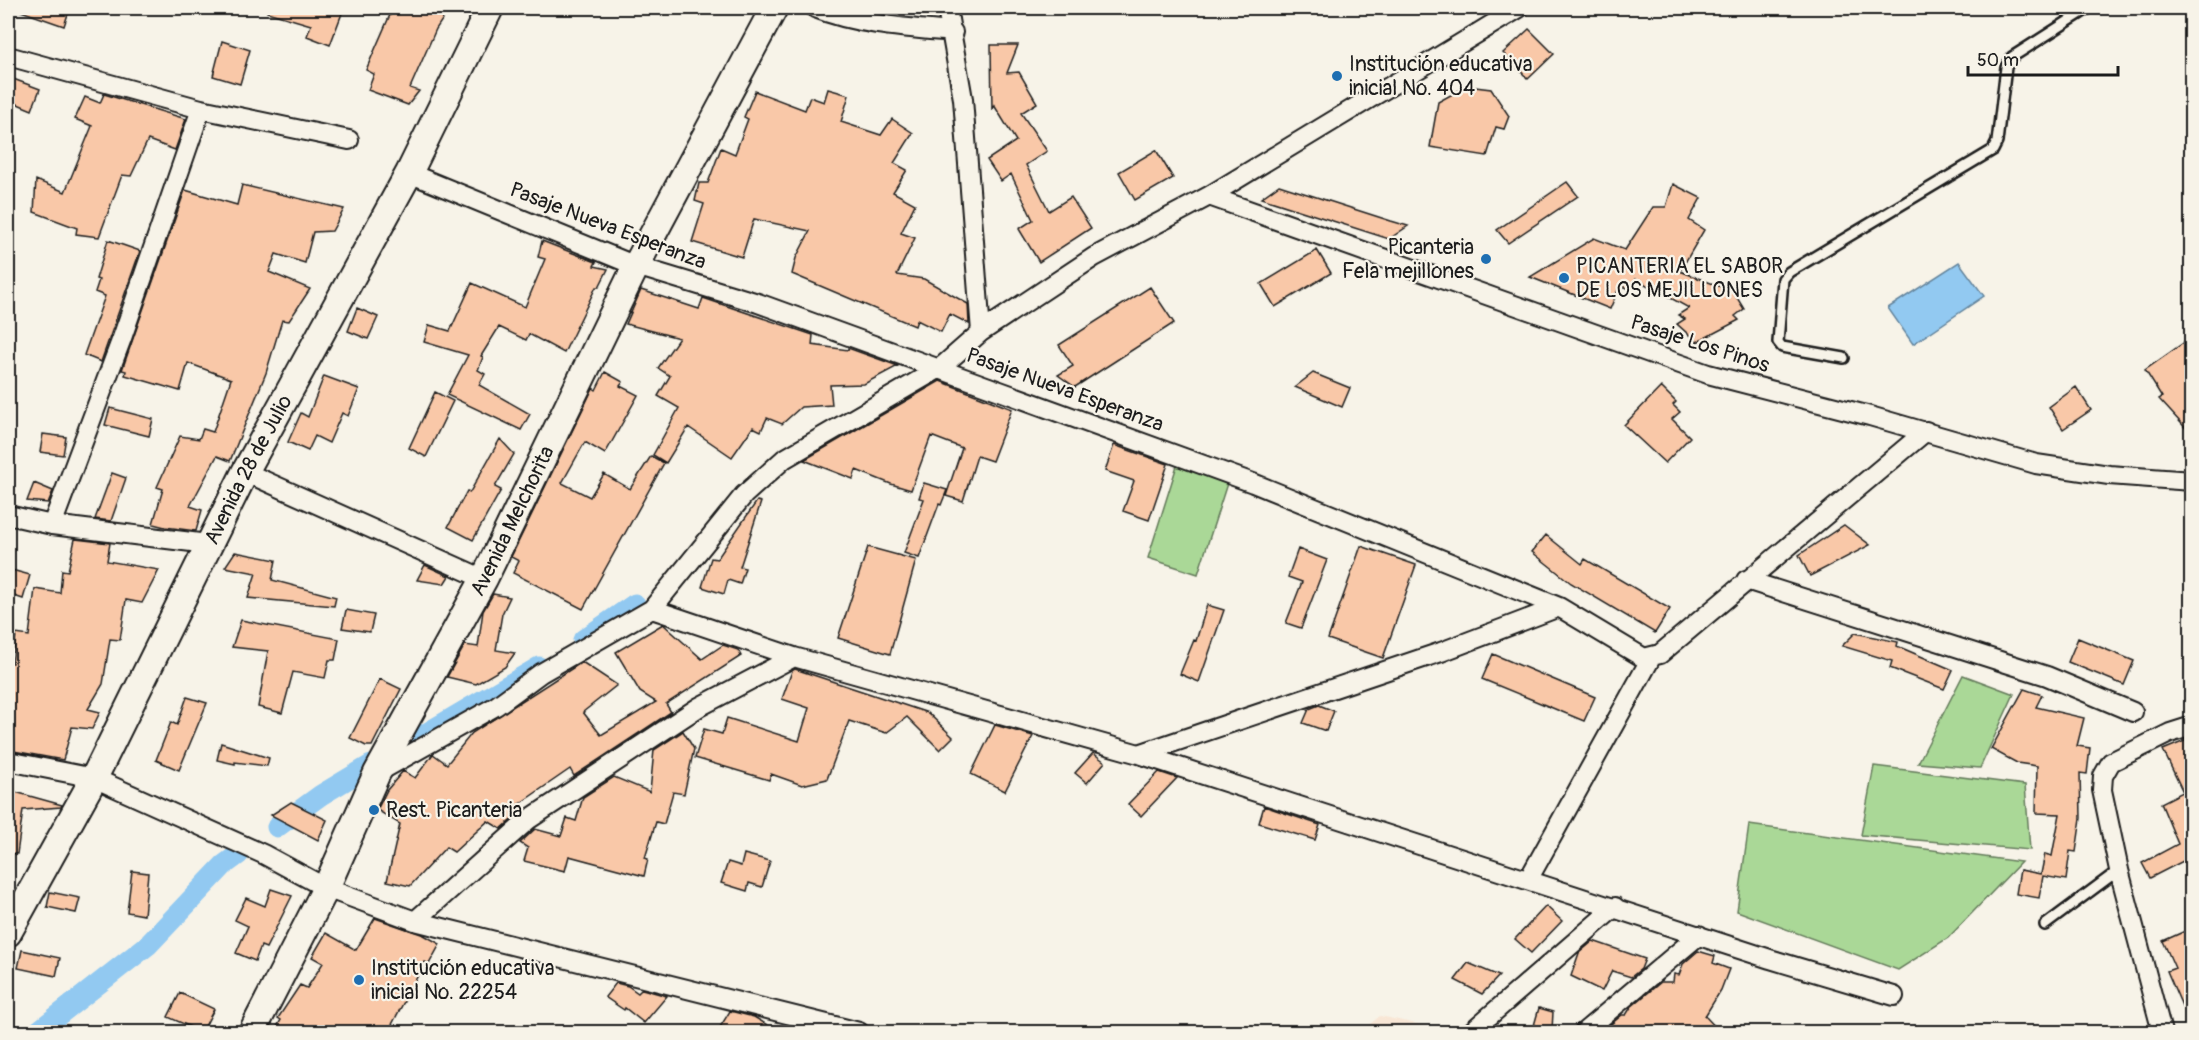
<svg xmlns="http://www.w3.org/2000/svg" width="2199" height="1040" font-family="Pangolin,sans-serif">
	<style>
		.built { fill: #f8e6d5 }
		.green { fill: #aad897; stroke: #637a5a; stroke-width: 1.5 }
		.water { fill: #92c9f1; stroke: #63849c; stroke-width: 1.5 }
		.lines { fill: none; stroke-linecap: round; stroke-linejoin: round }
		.canal { stroke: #92c9f1; stroke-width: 21 }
		.building { fill: #f9c8a8; stroke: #1c1c1c; stroke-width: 1.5 }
		.service-casing { stroke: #1c1c1c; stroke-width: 14 }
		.minor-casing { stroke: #1c1c1c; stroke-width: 22 }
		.secondary-casing { stroke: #1c1c1c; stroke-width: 30 }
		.service { stroke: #f7f3e8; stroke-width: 9 }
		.minor { stroke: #f7f3e8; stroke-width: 18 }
		.secondary { stroke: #f7f3e8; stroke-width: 26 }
		.poi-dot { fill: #1f6fb2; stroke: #f7f3e8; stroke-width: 2 }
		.labels { text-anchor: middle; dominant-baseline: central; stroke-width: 4.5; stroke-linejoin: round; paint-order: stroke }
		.poi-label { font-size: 21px; fill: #1c1c1c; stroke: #f7f3e8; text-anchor: start }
		.street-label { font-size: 21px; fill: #1c1c1c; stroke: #f7f3e8 }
	</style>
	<rect width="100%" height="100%" fill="#f7f3e8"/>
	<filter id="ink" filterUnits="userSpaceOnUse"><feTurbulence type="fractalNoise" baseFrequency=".0167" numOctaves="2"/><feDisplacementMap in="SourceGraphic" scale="12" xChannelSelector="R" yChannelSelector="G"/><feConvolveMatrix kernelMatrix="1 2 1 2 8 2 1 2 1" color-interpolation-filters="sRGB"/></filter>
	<g filter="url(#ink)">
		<!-- built -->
		<path class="built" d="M1380 1016 1444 1030 1360 1032Z"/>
		<!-- green -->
		<path class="green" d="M1179 459 1230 474 1198 574 1148 558Z
			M1963 675 2014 694 1980 768 1918 763Z
			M1874 766 2025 785 2030 850 1861 835Z
			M1749 825 2021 862 1948 938 1898 970 1737 911Z"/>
		<!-- water -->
		<path class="water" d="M1959 262 1984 296 1913 344 1888 308Z"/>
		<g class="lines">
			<!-- canal -->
			<path class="canal" d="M583 640 635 604
				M420 737 539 667
				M277 827 321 795 371 765
				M37 1032 148 945 224 865 239 854"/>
		</g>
		<!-- building -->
		<path class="building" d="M18 8H70L64 26 18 10Z
			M267 8H344L330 45 307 36 311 25 267 12Z
			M393 8H450L436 29 410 88 419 91 408 105 368 90 374 74 366 70Z
			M1529 29 1554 54 1528 79 1503 53Z
			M222 41 250 50 240 84 213 76Z
			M991 45H1018L1007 73 1019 72 1037 103 1021 113 1047 151 1026 165 1049 211 1071 197 1091 228 1039 262 1019 229 1033 220 1011 174 1001 181 987 160 1016 141 994 105 992 110Z
			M8 77 40 89 32 110 8 100Z
			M1467 86 1491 89 1509 116 1504 129 1496 127 1487 156 1430 147 1438 102Z
			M828 89 849 95 841 122 881 135 892 119 913 133 894 163 907 170 893 192 915 204 901 233 915 238 897 275 924 279 968 304 969 324 950 314 941 332 917 320 915 326 792 274 796 258 810 231 754 219 742 257 692 242 704 204 695 201 699 183H708L721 148 735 154 748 119 744 117 755 91 805 110 810 97 824 102Z
			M104 94 186 119 175 150 148 140 131 176 122 175 99 237 76 234 77 228 34 212 36 180 65 192 92 126 75 119 85 97 100 103Z
			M1156 150 1173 178 1135 200 1119 172Z
			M1567 182 1578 196 1508 243 1497 230Z
			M1673 184 1701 198 1689 220 1704 230 1680 271 1721 287 1728 283 1744 309 1735 316 1739 320 1697 342 1677 324 1685 319 1678 315 1689 308 1636 279 1632 290 1620 285 1610 309 1530 277 1594 238 1625 250 1653 207H1666Z
			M242 185 344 209 332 231 313 232 305 263 276 254 269 272 310 289 289 321 282 320 266 373 230 461 217 456 190 506 202 510 196 531 165 527 153 524 163 489 157 487 180 436 199 439 203 429 213 432 231 379 188 363 180 391 125 375 126 371 122 370 185 190 237 205Z
			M1279 185 1391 221 1408 226 1389 239 1261 198Z
			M108 240 140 251 101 362 84 355 105 296 95 292 99 280 96 279Z
			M542 241 596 262 594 266 608 269 599 287H596L564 353 529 334 526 340 499 327 481 356 483 357 478 370 485 374 479 385 530 414 521 430 447 395 468 355 424 342 429 325 450 331 472 283 525 307 545 259 538 257Z
			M1317 250 1331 273 1275 307 1261 284Z
			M1150 287 1174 323 1075 387 1058 375 1073 366 1059 345Z
			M641 290 699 309 703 298 813 335 812 345 848 350V348L898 366 864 384 830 385 832 405 801 407 782 424 767 418 761 431 753 427 732 457 688 427 666 463 653 455 679 408 658 396 670 376 658 368 679 338 626 324Z
			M357 308 378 317 368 339 348 331Z
			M2192 337V435L2159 399 2162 397 2145 370Z
			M605 372 623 382 620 386 638 395 605 454 585 442 562 483 590 497 604 474 630 489 651 456 664 463 583 609 513 573 519 561 511 557 593 388 596 390Z
			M1313 373 1350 388 1342 407 1295 387Z
			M324 376 359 389 348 416 342 413 329 443 315 436 308 451 288 442 301 413 308 417Z
			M940 381 1012 409 992 461 977 456 963 501 946 496 962 448 931 436 911 490 891 484 856 470 853 479 804 460Z
			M1661 387 1676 402 1673 405 1680 412 1672 419 1690 437 1665 463 1624 425Z
			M2076 387 2091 410 2063 429 2049 407Z
			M435 392 453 401 426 457 409 448Z
			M110 408 153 419 149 436 105 425Z
			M43 434 66 437 63 455 40 452Z
			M500 439 514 454 495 487 501 490 473 540 448 527 467 491 470 492Z
			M1114 445 1168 464 1149 520 1123 511 1134 481 1105 471Z
			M112 473 126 478 111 521 95 519Z
			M34 483 53 491 48 503 27 501Z
			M924 483 947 490 941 505 939 504 919 558 904 553 924 499 919 498Z
			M757 501 761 502 740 567 745 568 740 584 728 580 724 594 702 587 711 558 717 559Z
			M1844 525 1870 545 1810 576 1799 555Z
			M1546 535 1582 564 1585 559 1670 609 1655 633 1571 583 1532 552Z
			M75 539 110 543 107 561 159 570 142 603 126 600 120 640 110 639 103 684 88 709 100 712 92 729 72 727 63 760 8 750V662L12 663 16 634 29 636 35 589 60 593 62 570 68 571Z
			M1361 546 1416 565 1383 658 1328 639Z
			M868 547 916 560 890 654 838 638Z
			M1298 549 1327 560 1301 628 1286 623 1302 582 1288 577Z
			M235 552 276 560 272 580 336 597 334 606 248 598 256 573 225 567Z
			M425 565 449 576 444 584 417 580Z
			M8 569 30 575 23 599 8 594Z
			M493 594 510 597 502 614 496 650 515 653 505 667 476 684 447 677 465 645 478 647 483 611Z
			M1207 605 1224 610 1199 682 1180 674 1194 640 1196 641Z
			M346 610 374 615 370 632 342 628Z
			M241 620 339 639 335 660H329L325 678 293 672 282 713 258 707 268 651 232 647Z
			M663 624 702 659 723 645 738 650 741 656 666 704 671 712 574 776 570 769 512 809 518 814 501 829 488 821 454 852 446 847 410 886 387 881 400 824 377 810 387 790 403 771 415 778 433 754 447 764 472 733 582 662 617 685 583 712 601 735 656 702 640 692 616 652Z
			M1855 633 1898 642 1897 646 1953 670 1944 689 1890 668 1892 661 1842 646Z
			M2078 638 2134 661 2124 685 2068 662Z
			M1493 654 1595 697 1584 721 1482 679Z
			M795 669 928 713 953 737 940 750 907 717 886 733 849 721 827 779 802 785 771 774 769 780 695 758 704 729 722 734 727 718 799 741 809 708 782 699 792 671Z
			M380 679 401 689 372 746H366L350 738Z
			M2024 689 2042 695 2036 707 2084 718 2077 746 2090 748 2087 774 2080 773 2081 818 2076 852 2070 851 2066 880 2043 876 2039 898 2016 894 2020 870 2041 874 2045 854 2052 856 2060 814 2036 813 2037 766 2017 763 1991 749Z
			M187 697 207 703 179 770 156 760 171 722 177 725Z
			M1319 705 1334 711 1326 731 1303 723 1309 709Z
			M995 725 1033 736 1005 791 971 774Z
			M683 731 694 749 684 794 673 792 664 824 656 822 645 858 648 859 644 876 569 856 565 871 524 861 528 848 520 843 535 829 561 836 567 818 576 821 583 797 614 777 650 792 654 750Z
			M2192 738V875L2185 860 2150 878 2142 863 2178 844 2161 803 2183 792 2163 750Z
			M221 743 269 758 267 766 235 762V764L217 760Z
			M1093 753 1105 762 1087 783 1075 773Z
			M1159 772 1177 778 1141 816 1128 804Z
			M8 790 62 805 61 807 23 810 17 854 8 853Z
			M291 802 327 820 318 840 271 815Z
			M1264 806 1320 825 1315 840 1259 823Z
			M744 854 770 861 762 887 749 883 747 891 721 883 728 862 741 866Z
			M132 871 148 873 144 915 127 912Z
			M271 889 292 896 266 948 261 946 255 961 236 953 248 926 235 920 246 898 265 906Z
			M50 892 80 898 76 913 47 907Z
			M1546 906 1562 921 1531 953 1515 939Z
			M375 918 424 935 440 944 429 964 425 962 388 1032H274L281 1020 278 1018 300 985 307 988 323 963 312 957 326 933 356 950Z
			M2192 928V1029L2167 971 2175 968 2163 941Z
			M1593 941 1645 959 1641 969 1631 977 1612 971 1602 991 1571 976 1579 953Z
			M22 950 60 958 56 976 18 968Z
			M1698 951 1715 956 1713 963 1729 969 1721 990 1705 1016 1720 1032H1608L1610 1025 1622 1015H1626L1631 1007 1661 982H1673L1674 974 1679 975 1683 964Z
			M1468 963 1499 976 1482 994 1455 980Z
			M616 983 628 986 638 993 642 989 667 996 644 1023 625 1008 624 1010 605 997Z
			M180 993 214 1009 202 1032 168 1017Z
			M1539 1008 1553 1012 1552 1030 1533 1029Z
			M730 1011 754 1017 779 1032H717Z"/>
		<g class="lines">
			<defs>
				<path id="service" d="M1844 358 1782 347 1778 342 1783 279 1789 272 1993 150 1997 142 2006 67 2012 57 2089 8
					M2045 925 2119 870"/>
				<path id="minor" d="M815 8C857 25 908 28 953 32
					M947 8 963 99 981 332
					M8 56 201 109 349 140
					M409 173 636 266 758 303 1253 483 1559 607 1644 658 1660 654 1926 431
					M1209 196 1708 374 1870 416 2036 464 2109 475 2192 481
					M245 472 484 579
					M8 515 52 525 208 544
					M52 525 122 338 201 109
					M1746 580 2047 676 2133 712
					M652 609 794 657 1139 754 1770 959 1894 996
					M1139 754 1441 652 1559 607
					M8 761 94 778 263 854 326 888 415 921 859 1032
					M377 773 496 706 541 673 652 609 744 495 784 459 940 368 981 332 1094 257 1209 196 1519 8
					M1528 880 1651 658
					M415 921 528 820 699 707 794 657
					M1471 1032 1615 907
					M1584 1032 1699 935
					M2162 1032 2119 870 2102 790 2103 776 2111 762 2170 733 2192 726"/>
				<g id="secondary">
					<path id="s1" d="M8 933 94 778 245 472 409 173 490 8"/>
					<path id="s2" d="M252 1032 326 888 377 773 484 579 636 266 774 8"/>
				</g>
			</defs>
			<!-- service casing -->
			<use href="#service" class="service-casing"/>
			<!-- minor casing -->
			<use href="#minor" class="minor-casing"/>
			<!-- secondary casing -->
			<use href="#secondary" class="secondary-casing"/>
			<!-- service -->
			<use href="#service" class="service"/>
			<!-- minor -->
			<use href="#minor" class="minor"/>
			<!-- secondary -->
			<use href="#secondary" class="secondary"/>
		</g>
	</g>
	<!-- markers -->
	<g class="poi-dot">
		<circle cx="1337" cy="76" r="6"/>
		<circle cx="1486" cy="259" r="6"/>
		<circle cx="1564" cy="278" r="6"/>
		<circle cx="374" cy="810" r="6"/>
		<circle cx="359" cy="980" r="6"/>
	</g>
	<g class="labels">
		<!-- poi labels -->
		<g class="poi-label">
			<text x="1349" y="64">Institución educativa<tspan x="1349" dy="24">inicial No. 404</tspan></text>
			<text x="1474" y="247" text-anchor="end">Picanteria<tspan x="1474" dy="24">Fela mejillones</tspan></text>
			<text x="1576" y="266">PICANTERIA EL SABOR<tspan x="1576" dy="24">DE LOS MEJILLONES</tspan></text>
			<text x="386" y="810">Rest. Picanteria</text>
			<text x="371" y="968">Institución educativa<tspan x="371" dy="24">inicial No. 22254</tspan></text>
		</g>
		<!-- street labels -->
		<g class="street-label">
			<text transform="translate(608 226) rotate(21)">Pasaje Nueva Esperanza</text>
			<text transform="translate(1700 344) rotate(18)">Pasaje Los Pinos</text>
			<text transform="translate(1065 390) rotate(20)">Pasaje Nueva Esperanza</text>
			<text stroke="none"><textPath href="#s1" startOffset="522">Avenida 28 de Julio</textPath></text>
			<text stroke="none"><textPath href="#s2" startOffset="574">Avenida Melchorita</textPath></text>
		</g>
	</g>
	<!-- margin -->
	<rect width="2199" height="1040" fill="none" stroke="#f7f3e8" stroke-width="30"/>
	<rect x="15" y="15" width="2169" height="1010" fill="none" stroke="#1c1c1c" stroke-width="2" filter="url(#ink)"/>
	<!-- scale -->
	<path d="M1968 66v9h150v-9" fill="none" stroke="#1c1c1c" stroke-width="3"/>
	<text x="1977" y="66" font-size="18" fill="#1c1c1c" stroke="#f7f3e8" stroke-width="4.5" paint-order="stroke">50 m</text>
</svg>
